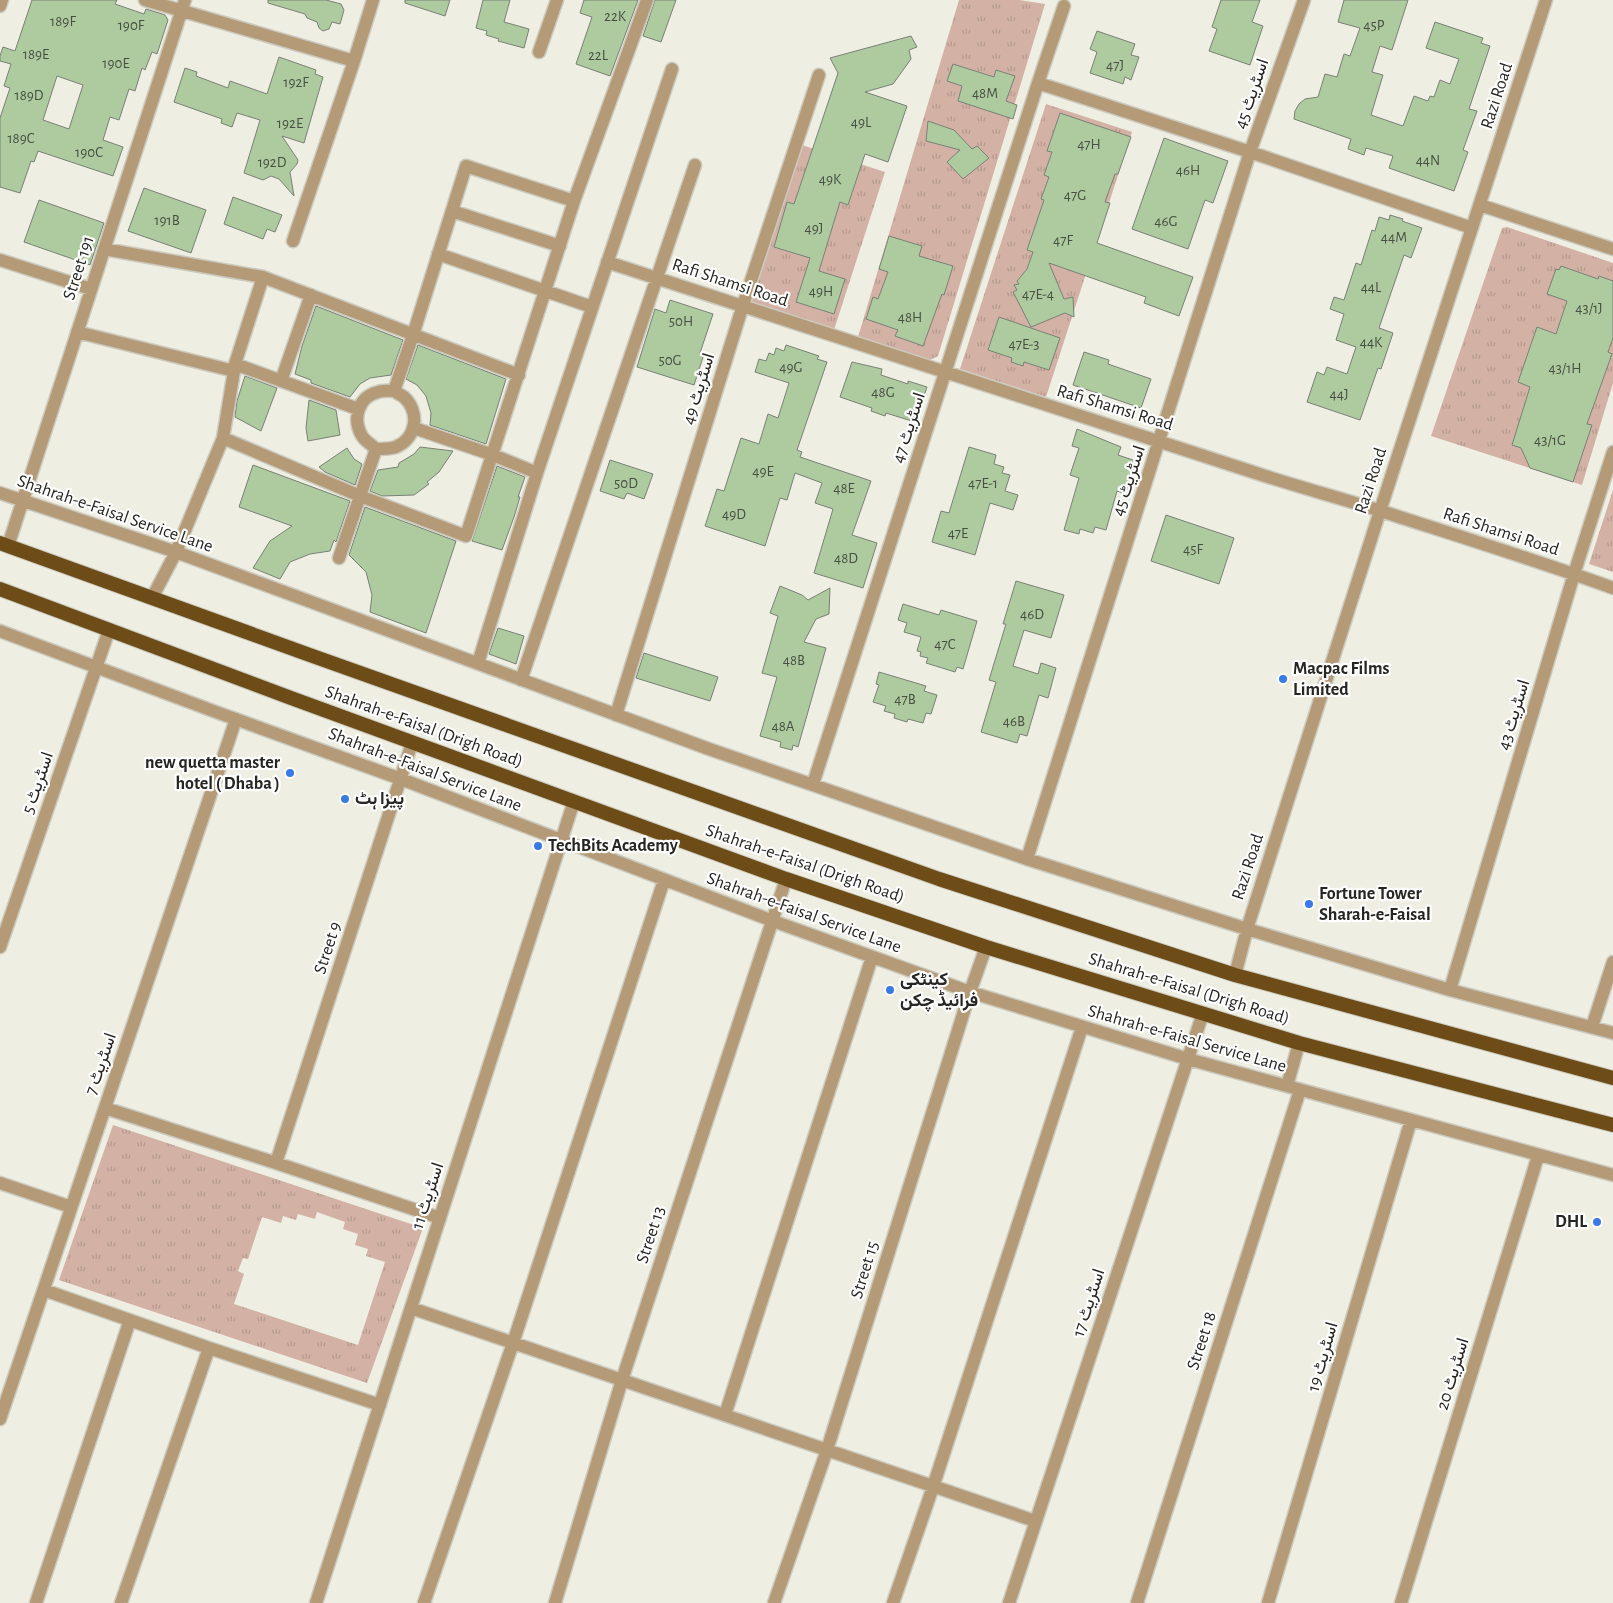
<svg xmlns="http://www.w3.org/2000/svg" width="1613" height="1603" font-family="'Alegreya Sans',Vazirmatn,sans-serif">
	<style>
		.grass { fill: url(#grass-tufts); fill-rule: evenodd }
		.building { fill: #aecba0; stroke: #798076; fill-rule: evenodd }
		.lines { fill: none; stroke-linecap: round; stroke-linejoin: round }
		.minor-casing { stroke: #cbcabf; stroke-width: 15 }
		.tertiary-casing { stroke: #cbcabf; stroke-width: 15 }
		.trunk-casing { stroke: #cbcabf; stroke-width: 16 }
		.minor { stroke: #b59a78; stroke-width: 12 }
		.tertiary { stroke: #b59a78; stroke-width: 12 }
		.trunk { stroke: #6e4c18; stroke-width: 14 }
		.poi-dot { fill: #397ae8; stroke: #fff; stroke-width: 2 }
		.labels { text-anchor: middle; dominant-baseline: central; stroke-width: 4.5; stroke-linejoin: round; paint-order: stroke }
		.number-label { font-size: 15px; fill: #484f42 }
		.street-label { font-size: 18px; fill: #262622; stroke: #fff }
		.poi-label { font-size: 18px; font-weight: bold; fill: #262622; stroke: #fff; text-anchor: start }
	</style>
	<defs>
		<pattern id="grass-tufts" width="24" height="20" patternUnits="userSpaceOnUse" patternTransform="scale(1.25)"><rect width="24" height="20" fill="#d3b2a5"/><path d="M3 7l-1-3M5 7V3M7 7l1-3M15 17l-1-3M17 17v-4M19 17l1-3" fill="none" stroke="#b5998e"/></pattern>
	</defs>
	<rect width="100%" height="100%" fill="#efeee2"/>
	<!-- grass -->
	<path class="grass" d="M959 0H1019L1045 4 938 356 930 360 858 337Z
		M1046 104 1132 132 1046 397 960 369Z
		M802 145 885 172 834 330 751 303Z
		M1507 227 1613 263V383L1582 485 1431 436 1502 228Z
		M1613 490V572L1589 564Z
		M113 1125 423 1228 367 1383 59 1280ZM317 1212 345 1222 343 1229 358 1234 355 1245 368 1249 366 1256 385 1262 358 1345 234 1304 244 1274 238 1271 243 1258 248 1259 262 1217 281 1223 283 1216 296 1220 298 1214 315 1219Z"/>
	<!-- building -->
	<path class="building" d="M32 0H117L115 4 144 14 146 9 159 13 165 15 168 20 157 54 152 52 145 70 142 68 135 91 129 89 119 120 110 117 103 140 123 147 113 176 38 151 34 162 31 161 20 193 0 187V118L10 88 4 86 11 64 0 61V56L3 47 15 51ZM57 76 83 85 69 129 43 120Z
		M268 0H326L341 4 344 10 340 24 332 22 329 29 323 31 319 28 317 22 307 18 305 14 268 3Z
		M405 0H450L445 16 405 3Z
		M483 0H510L504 22 529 29 524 48 498 41 499 39 486 35 487 31 476 28Z
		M584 0H638L610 76 576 64 592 17 580 13Z
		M655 0H676L661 42 643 36Z
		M1221 0H1260L1252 22 1263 26 1250 65 1209 51 1217 29 1212 27Z
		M1344 0H1408L1392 50 1380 46 1372 72 1383 75 1371 115 1403 126 1414 96 1428 101 1430 96 1434 97 1440 80 1450 84 1459 59 1426 48 1435 22 1483 38 1481 43 1490 46 1469 109 1477 111 1463 150 1468 152 1454 191 1389 168 1393 156 1366 148 1364 155 1348 149 1351 139 1294 119 1295 111 1299 104 1305 99 1318 97 1325 74 1337 77 1344 54 1350 56 1360 28 1338 22Z
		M1097 31 1135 44 1131 55 1139 57 1131 80 1125 77 1123 84 1090 73 1097 52 1090 49Z
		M911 36 917 47 909 50 911 59 893 84 865 92 907 106 888 162 865 154 848 205 840 202 819 271 845 279 834 314 796 302 810 258 774 247 787 202 794 204 838 73 830 58Z
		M279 57 316 70 315 74 323 77 304 143 282 136 298 160 297 164 290 172 294 196 279 179 271 176 263 180 244 173 260 120 237 113 232 127 221 123 222 119 174 102 185 68 197 72 196 76 228 88 230 81 267 94Z
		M953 64 994 77 996 70 1015 76 1006 101 1017 105 1013 119 958 101 962 86 947 81Z
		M1060 113 1131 137 1118 174H1115L1105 202 1110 203 1097 243 1193 277 1179 316 1144 303 1146 297 1049 263 1064 299 1073 297 1074 317 1065 313 1031 327 1013 292 1017 290 1014 285 1019 284 1017 281 1027 269 1033 252 1027 250 1044 200 1041 199 1049 177 1044 175 1052 152 1047 151Z
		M928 121 954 130 972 149 977 146 989 158 963 179 947 162 960 150 926 141Z
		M1164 138 1228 161 1213 203 1205 200 1188 249 1132 229Z
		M144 188 206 210 191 253 128 231Z
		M233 197 282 215 275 232 267 229 263 239 224 224Z
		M39 200 104 223 90 265 24 242Z
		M1390 215 1403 219 1402 221 1422 228 1411 258 1404 255 1379 328 1393 333 1381 369 1378 368 1360 420 1307 402 1317 372 1324 375 1327 367 1347 374 1356 347 1336 340 1344 314 1330 309 1334 297 1344 300 1356 263 1361 265 1372 230 1375 231 1379 217 1389 220Z
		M889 236 922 246 919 256 953 266 944 295 942 294 923 346 895 336 898 330 866 319 873 297 878 299 888 272 879 269Z
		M1561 266 1598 279 1599 276 1613 281V338L1608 352 1612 354 1587 424 1592 425 1573 482 1530 468 1521 448 1512 445 1530 387 1518 382 1537 327 1556 334 1567 301 1547 294 1556 269 1559 270Z
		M670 300 713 314 700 353 704 354 694 385 637 367 655 309 666 313Z
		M316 306 403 340 391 375 370 378 360 384 350 397 311 383V380L295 374 302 346Z
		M999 317 1060 338 1049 370 1024 362 1023 366 1011 362 1012 358 988 350Z
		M418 345 506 379 486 444 430 425 431 413 426 396 417 385 406 379Z
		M786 345 819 356 817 359 827 362 797 450 802 452 800 457 871 481 852 535 877 543 863 588 814 573 833 509 815 503 822 483 795 473 787 500 780 498 765 546 705 526 717 489 724 491 741 438 759 444 768 414 778 418 789 383 755 372 759 359 766 361 769 353 774 355 776 348 784 351Z
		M1084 352 1109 360 1108 364 1151 379 1141 408 1073 385Z
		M852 362 882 369 881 375 908 384V381L927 387 915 422 886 413 885 416 871 411 872 408 840 397Z
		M245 376 277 388 261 431 235 417 237 401Z
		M309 400 336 410 340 435 308 441 306 428Z
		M1077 429 1121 447 1118 455 1136 461 1126 494 1117 491 1106 530 1095 527 1093 533 1080 529 1079 534 1064 530 1079 478 1070 475 1079 448 1072 446Z
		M420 447 453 451 439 472 427 482 429 484 414 495 382 496 370 491 378 470 398 467 399 463 414 454Z
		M969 447 996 455 994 464 1004 467 1002 473 1010 475 1005 491 1018 495 1013 510 990 503 975 555 932 542 941 511 949 513Z
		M347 448 354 459 362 464 355 485 325 472 319 467Z
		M610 460 653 474 644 499 627 493 624 499 600 491Z
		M253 465 350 501 336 542 334 540 330 551 310 554 290 562 280 579 253 568 270 541 292 526 239 507Z
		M497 466 525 477 518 497H520L514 517 502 550 472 541Z
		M365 507 456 541 426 633 370 612 372 595 366 572 349 555Z
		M1166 515 1234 538 1219 584 1151 561Z
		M1016 581 1064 595 1051 638 1024 630 1013 666 1038 674 1041 663 1056 668 1048 698 1039 695 1027 736 1020 734 1017 743 981 732 996 682 989 680 1006 624H1003Z
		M780 586 802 595 808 600 830 588 829 614 816 619 804 642 826 648 798 747 793 745 792 750 780 747 781 742 760 736 777 677 762 673 778 616 770 613Z
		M903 604 939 615 941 610 977 621 963 669 957 667 955 672 926 663 928 658 920 656 921 652 917 651 921 637 904 632 907 623 898 620Z
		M498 628 524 636 516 664 489 654Z
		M644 653 718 677 710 701 636 678Z
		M879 672 926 686 924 691 937 695 931 714 926 713 923 723 908 719 907 722 894 718 895 714 884 711 886 706 873 702 879 685 876 684Z"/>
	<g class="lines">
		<defs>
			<path id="minor" d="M145 0 354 61
				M0 6 2 0
				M539 52 557 0
				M1038 83 1250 152 1472 228
				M1480 205 1613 249
				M452 211 560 246
				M293 241 354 61 373 0
				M104 249 263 277 519 375
				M438 254 592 307
				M0 260 91 289
				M607 262C825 331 1042 403 1259 474 1299 487 1340 498 1381 511 1458 536 1536 560 1613 588
				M77 332 234 371 223 438 176 552 152 598
				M235 364 358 409
				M234 370 235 364 263 277
				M281 381 311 295
				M394 391 413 335 466 166 574 201
				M394 391C397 393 401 395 404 397 420 412 417 438 396 447 390 449 383 449 376 449 372 445 365 441 362 436 352 419 358 397 378 392 383 390 389 391 394 391Z
				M414 428 493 455 537 473
				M223 438 360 496 466 536 574 201 647 0
				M0 493 176 552 709 749 1027 859 1247 929 1450 990 1613 1033
				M8 546 185 0
				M339 558 376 449
				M0 631 216 712 401 779 773 921 970 992 1188 1059 1613 1175
				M478 663 537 473 672 69
				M521 680 695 165
				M616 715 743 305 819 75
				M813 784 1038 83 1064 6
				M1027 859 1250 152 1304 0
				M0 947 109 630
				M1235 975 1247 929 1380 511 1546 0
				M1450 990 1574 574 1613 452
				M1592 1027 1613 962
				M1287 1086 1299 1043
				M105 1108 276 1163 440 1218
				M276 1163 412 743
				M0 1183 71 1207
				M44 1290 209 1348 380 1405
				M411 1308 1035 1521
				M725 1415 872 957
				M0 1419 236 719
				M36 1603 130 1320
				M121 1603 209 1348
				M316 1603 574 801
				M424 1603 513 1343 664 880
				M774 1603 827 1450 970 992 986 947
				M893 1603 933 1487 1082 1027
				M1009 1603 1203 1013
				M1137 1603 1300 1090
				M1268 1603 1411 1120
				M1401 1603 1538 1156"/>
			<path id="tertiary" d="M555 1603 622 1380 786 879"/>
			<path id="trunk" d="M0 543 307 654 939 879 1235 975 1613 1078
				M0 589 291 698 786 879 986 947 1299 1043 1613 1125"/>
		</defs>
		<!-- minor casing -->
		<use href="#minor" class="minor-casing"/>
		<!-- tertiary casing -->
		<use href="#tertiary" class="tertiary-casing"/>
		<!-- trunk casing -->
		<use href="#trunk" class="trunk-casing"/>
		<!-- minor -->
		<use href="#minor" class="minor"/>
		<!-- tertiary -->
		<use href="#tertiary" class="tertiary"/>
		<!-- trunk -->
		<use href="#trunk" class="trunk"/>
	</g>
	<!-- markers -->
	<g class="poi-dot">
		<circle cx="1283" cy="679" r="5"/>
		<circle cx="290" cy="773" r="5"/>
		<circle cx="345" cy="799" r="5"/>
		<circle cx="538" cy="846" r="5"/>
		<circle cx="1309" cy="904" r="5"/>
		<circle cx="890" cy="990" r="5"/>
		<circle cx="1597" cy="1222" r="5"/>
	</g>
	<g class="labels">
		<!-- number labels -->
		<g class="number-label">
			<text x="615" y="16">22K</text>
			<text x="63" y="21">189F</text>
			<text x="131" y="25">190F</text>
			<text x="1374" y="25">45P</text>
			<text x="36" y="54">189E</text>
			<text x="598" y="55">22L</text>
			<text x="116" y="63">190E</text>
			<text x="1115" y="65">47J</text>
			<text x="296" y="82">192F</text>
			<text x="985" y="93">48M</text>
			<text x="29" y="95">189D</text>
			<text x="861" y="122">49L</text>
			<text x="290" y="123">192E</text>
			<text x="21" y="138">189C</text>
			<text x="1089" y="144">47H</text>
			<text x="89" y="152">190C</text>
			<text x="1428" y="160">44N</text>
			<text x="272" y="162">192D</text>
			<text x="1188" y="170">46H</text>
			<text x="830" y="179">49K</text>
			<text x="1075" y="195">47G</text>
			<text x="167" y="220">191B</text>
			<text x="1166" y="221">46G</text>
			<text x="814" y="228">49J</text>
			<text x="1394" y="237">44M</text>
			<text x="1063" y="240">47F</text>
			<text x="1371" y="287">44L</text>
			<text x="821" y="291">49H</text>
			<text x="1038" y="294">47E-4</text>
			<text x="1589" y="308">43/1J</text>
			<text x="910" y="317">48H</text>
			<text x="681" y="321">50H</text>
			<text x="1371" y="342">44K</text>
			<text x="1024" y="344">47E-3</text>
			<text x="670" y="360">50G</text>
			<text x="791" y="367">49G</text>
			<text x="1565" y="368">43/1H</text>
			<text x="883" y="392">48G</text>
			<text x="1339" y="394">44J</text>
			<text x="1550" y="440">43/1G</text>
			<text x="763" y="471">49E</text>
			<text x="626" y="483">50D</text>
			<text x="983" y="483">47E-1</text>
			<text x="844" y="488">48E</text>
			<text x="734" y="514">49D</text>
			<text x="958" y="533">47E</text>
			<text x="1193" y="549">45F</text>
			<text x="846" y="558">48D</text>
			<text x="1032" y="614">46D</text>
			<text x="945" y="644">47C</text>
			<text x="794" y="660">48B</text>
			<text x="905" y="699">47B</text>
			<text x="1014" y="721">46B</text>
			<text x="783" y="726">48A</text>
		</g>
		<!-- street labels -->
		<g class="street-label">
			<text transform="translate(1252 94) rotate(-71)">اسٹریٹ 45</text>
			<text transform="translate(1497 96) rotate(-72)">Razi Road</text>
			<text transform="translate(79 268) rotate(-72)">Street 191</text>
			<text transform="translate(730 283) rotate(18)">Rafi Shamsi Road</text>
			<text transform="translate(699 389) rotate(-73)">اسٹریٹ 49</text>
			<text transform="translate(1115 408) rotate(17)">Rafi Shamsi Road</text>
			<text transform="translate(909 428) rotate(-72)">اسٹریٹ 47</text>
			<text transform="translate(1129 481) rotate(-72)">اسٹریٹ 45</text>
			<text transform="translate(1371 481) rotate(-72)">Razi Road</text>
			<text transform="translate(115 514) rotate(19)">Shahrah-e-Faisal Service Lane</text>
			<text transform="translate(1501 532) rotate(18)">Rafi Shamsi Road</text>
			<text transform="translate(1514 715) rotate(-73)">اسٹریٹ 43</text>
			<text transform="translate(424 727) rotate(20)">Shahrah-e-Faisal (Drigh Road)</text>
			<text transform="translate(425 770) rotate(21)">Shahrah-e-Faisal Service Lane</text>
			<text transform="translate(38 783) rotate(-71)">اسٹریٹ 5</text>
			<text transform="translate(805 864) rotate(19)">Shahrah-e-Faisal (Drigh Road)</text>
			<text transform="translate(1248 867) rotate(-72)">Razi Road</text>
			<text transform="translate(804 913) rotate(20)">Shahrah-e-Faisal Service Lane</text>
			<text transform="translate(328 948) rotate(-72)">Street 9</text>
			<text transform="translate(1189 989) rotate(17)">Shahrah-e-Faisal (Drigh Road)</text>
			<text transform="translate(1187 1039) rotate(16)">Shahrah-e-Faisal Service Lane</text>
			<text transform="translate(101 1064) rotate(-71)">اسٹریٹ 7</text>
			<text transform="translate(428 1196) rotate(-72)">اسٹریٹ 11</text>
			<text transform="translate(651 1235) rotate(-72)">Street 13</text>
			<text transform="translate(865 1270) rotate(-73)">Street 15</text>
			<text transform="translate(1089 1303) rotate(-72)">اسٹریٹ 17</text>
			<text transform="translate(1202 1341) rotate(-72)">Street 18</text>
			<text transform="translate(1323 1357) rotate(-74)">اسٹریٹ 19</text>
			<text transform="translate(1453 1374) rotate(-73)">اسٹریٹ 20</text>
		</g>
		<!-- poi labels -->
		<g class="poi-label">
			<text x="1293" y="669">Macpac Films<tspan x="1293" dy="21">Limited</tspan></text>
			<text x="280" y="763" text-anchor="end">new quetta master<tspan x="280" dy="21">hotel ( Dhaba )</tspan></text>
			<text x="355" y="799">پیزا ہٹ</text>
			<text x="548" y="846">TechBits Academy</text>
			<text x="1319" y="894">Fortune Tower<tspan x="1319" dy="21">Sharah-e-Faisal</tspan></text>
			<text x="900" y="980">کینٹکی<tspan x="900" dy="21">فرائیڈ چکن</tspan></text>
			<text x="1587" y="1222" text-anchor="end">DHL</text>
		</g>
	</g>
</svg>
